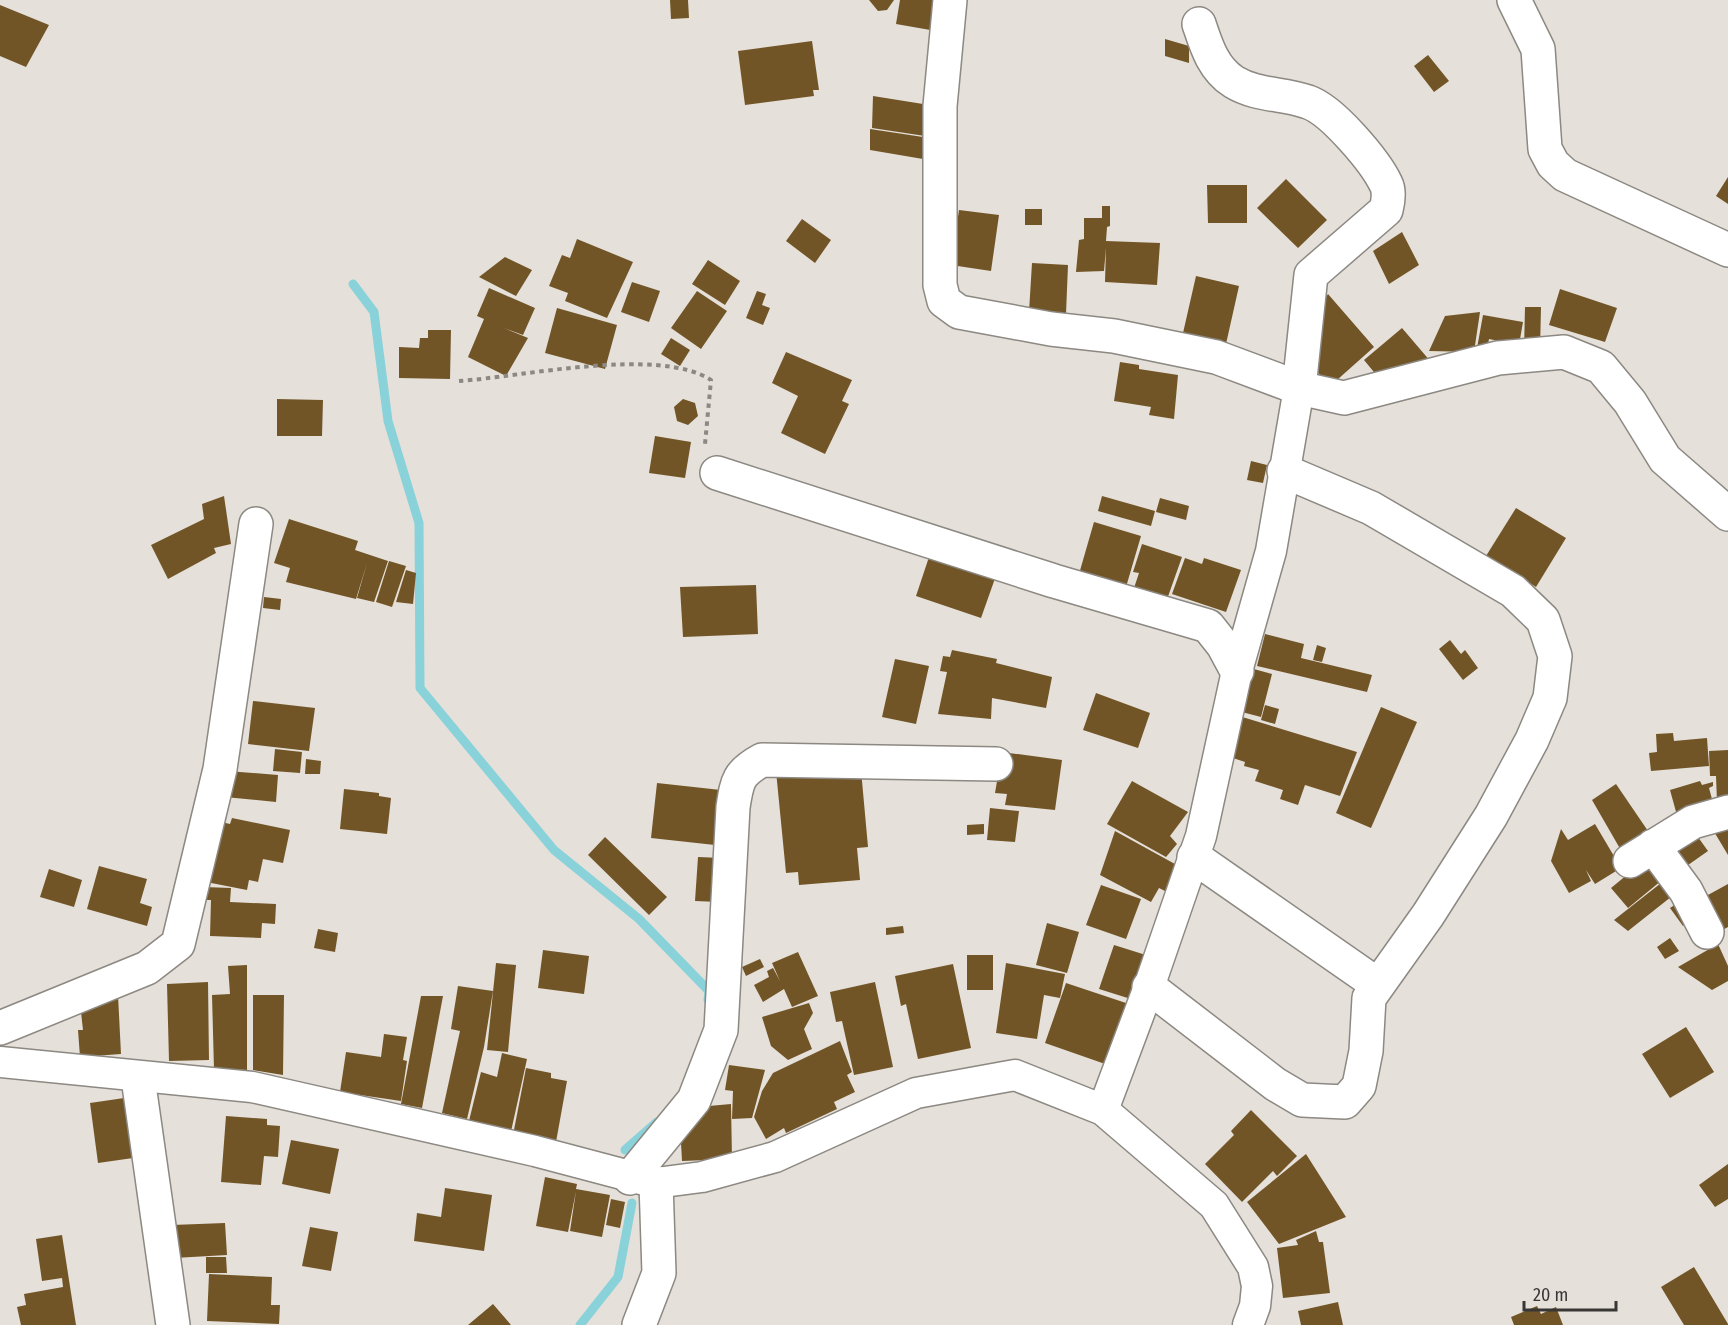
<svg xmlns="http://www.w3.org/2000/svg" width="1728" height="1325" font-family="'Fira Sans Condensed',sans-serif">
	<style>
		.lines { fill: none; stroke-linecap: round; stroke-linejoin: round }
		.stream { stroke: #89d2da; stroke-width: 9 }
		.building { fill: #725527 }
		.minor-casing { stroke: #8c8882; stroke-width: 33 }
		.tertiary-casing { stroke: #8c8882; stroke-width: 36 }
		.path { stroke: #8c8884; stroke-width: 4; stroke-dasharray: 4.5 4.5; stroke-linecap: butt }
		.minor { stroke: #fff; stroke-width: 30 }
		.tertiary { stroke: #fff; stroke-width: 33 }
	</style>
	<rect width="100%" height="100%" fill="#e5e0d9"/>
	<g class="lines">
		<!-- stream -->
		<path class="stream" d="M353 284 374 312 388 421 419 523 420 688 554 850 639 919 709 991 708 1000
			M625 1150 657 1122
			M580 1325 618 1277 632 1203"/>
	</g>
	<!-- building -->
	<path class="building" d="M670 0H688L689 18 671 19Z
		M869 0H894L887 10 878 11Z
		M900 0H942L936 31 896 24Z
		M0 5 49 25 26 67 0 56Z
		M1165 39 1189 46V63L1165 56Z
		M812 41 819 90H813L814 96 745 105 738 51Z
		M1428 55 1449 81 1434 92 1414 66Z
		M873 96 923 104 925 136 872 128Z
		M870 129 923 137V159L870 150Z
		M1728 177V204L1716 196Z
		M1286 179 1327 220 1298 248 1257 208Z
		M1207 185H1247V223H1208Z
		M1102 206H1110V226L1107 227 1106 241 1160 243 1157 285 1105 282 1106 248 1104 271 1076 272 1079 240 1084 239V218H1102Z
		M1025 209H1042V225H1025Z
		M959 210 999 215 991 271 951 265Z
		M802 219 831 240 815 263 786 241Z
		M1402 232 1419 265 1389 284 1373 251Z
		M577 239 633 262 607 318 565 301 568 293 549 286 562 255 570 258Z
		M505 257 532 270 516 296 479 277Z
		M708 260 740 281 725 305 692 284Z
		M1032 263 1068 265 1066 314 1029 312Z
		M1196 276 1239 286 1226 344 1183 333Z
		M632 282 660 291 649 322 621 312Z
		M489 288 535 308 523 335 504 328 528 338 506 376 468 357 484 319 477 316Z
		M1560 289 1617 308 1605 342 1549 325Z
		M697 291 727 311 701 349 671 328Z
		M757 291 766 294 762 305 770 308 763 325 746 318Z
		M1328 294 1374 347 1328 388 1308 357 1317 311Z
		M1525 307H1541L1540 351H1524Z
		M557 308 617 325 605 369 545 353Z
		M1480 312 1474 352 1429 351 1445 316Z
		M1483 315 1523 322 1519 345 1489 339 1487 350 1477 348Z
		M1402 328 1431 362 1378 377 1364 360Z
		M428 330H451L450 379 399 378V347L419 348 420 338H428Z
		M671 338 690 350 680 366 661 354Z
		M786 352 852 380 842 401 849 404 825 454 781 433 798 396 772 383Z
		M1120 362 1139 365V369L1178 375 1174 419 1149 415 1151 407 1114 401Z
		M277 399 323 400 322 436H277Z
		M683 399 695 403 698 416 688 425 677 421 674 407Z
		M655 436 691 442 685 478 649 473Z
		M1251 461 1267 465 1263 483 1247 480Z
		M224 496 231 544 214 548 216 553 168 579 151 545 204 519 202 504Z
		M1102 496 1155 511 1151 526 1098 511Z
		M1160 498 1189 506 1186 520 1156 512Z
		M1516 508 1566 538 1536 587 1486 556Z
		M289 519 358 541 355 550 388 561 374 602 357 598 367 563 356 599 286 582 290 568 274 563Z
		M1094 522 1141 536 1126 587 1079 574Z
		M1142 544 1182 557 1165 605 1132 594 1139 573 1133 572Z
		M929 557 998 570 981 618 916 596Z
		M1185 558 1202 564 1204 558 1241 570 1226 612 1172 594Z
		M389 561 406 566 392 607 376 602Z
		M406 570 416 573 413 604 396 602Z
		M756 585 758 634 683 637 680 587Z
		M264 597 281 599 280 610 263 608Z
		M1265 634 1304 644 1301 658 1372 675 1367 692 1257 666Z
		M1450 640 1461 654 1465 650 1478 668 1463 680 1439 649Z
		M1317 645 1326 648 1322 662 1313 660Z
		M952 650 997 659 996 663 1052 677 1046 708 992 698 991 719 938 714 947 672 940 671 943 656 950 657Z
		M895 659 929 666 916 724 882 717Z
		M1250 668 1272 674 1261 717 1238 711Z
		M1096 693 1150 713 1138 748 1083 730Z
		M253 701 315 708 309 751 248 744Z
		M1265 705 1279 709 1275 724 1261 720Z
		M1381 707 1417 722 1371 828 1336 813Z
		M1239 716 1357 752 1340 796 1305 785 1298 805 1280 799 1283 790 1255 781 1259 770 1244 766 1245 762 1227 756Z
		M1673 733 1674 741 1707 738 1709 766 1651 771 1649 753 1657 752 1656 734Z
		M275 749 302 752 300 773 273 771Z
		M1728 750V801L1717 802 1716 776H1710L1709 751Z
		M1002 752 1062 760 1055 810 1005 805 1007 794 995 793Z
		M306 759 321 761 320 774H305Z
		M861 770 868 847 857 848 860 880 799 885 798 872 786 873 776 771Z
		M227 771 278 775 276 802 225 797Z
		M1132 781 1188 812 1170 836 1177 844 1166 857 1107 824Z
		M1700 781 1702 785 1713 782V786L1709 788 1715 810 1678 819 1670 790Z
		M657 783 730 791 724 846 651 838Z
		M1616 784 1648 831 1626 859 1592 800Z
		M344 789 379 793V796L391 798 387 834 340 829Z
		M990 808 1019 811 1015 842 987 840Z
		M232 818 290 830 283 863 263 859 258 882 249 880 247 890 201 881 213 820 230 824Z
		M984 824V834L967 835V825Z
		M1595 824 1621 868 1595 884 1586 870 1591 881 1569 893 1551 861 1561 829 1568 840Z
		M1690 826 1708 851 1681 870 1663 846Z
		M1728 827V855L1713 830Z
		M1115 831 1184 869 1171 894 1159 888 1151 902 1100 875Z
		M605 837 667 897 649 915 588 855Z
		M1650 856 1667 876 1628 908 1611 888Z
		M698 857 722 858 719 902 695 901Z
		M99 866 147 879 140 903 152 907 147 926 87 909Z
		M49 869 82 880 74 907 40 897Z
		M1670 876 1681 889 1628 931 1614 920Z
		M1728 884V927L1715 934 1697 901Z
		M1101 885 1141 899 1126 939 1086 925Z
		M204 887 231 888 230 902 276 904 275 924 262 923 261 938 210 936 211 900H203Z
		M1682 900 1695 918 1683 926 1670 908Z
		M1047 923 1079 932 1067 973 1036 965Z
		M903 926 904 933 886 935V928Z
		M318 929 338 933 335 952 314 948Z
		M1670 938 1679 951 1665 959 1657 947Z
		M1718 944 1728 966V981L1712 990 1678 967Z
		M1114 945 1149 956 1134 1000 1099 989Z
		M543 950 589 956 584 994 538 988Z
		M798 952 818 996 792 1007 784 989 763 1002 754 985 769 977 767 971 773 968 780 981 772 963Z
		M967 955H993V990H967Z
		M760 959 764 967 746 976 742 967Z
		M496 963 516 965 508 1052 487 1050Z
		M1006 963 1065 974 1060 998 1044 995 1037 1039 996 1033Z
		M953 964 971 1048 918 1059 906 1004 901 1006 895 976Z
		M247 965V1070L214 1069 212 995 230 994 228 966Z
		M208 982 209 1060 169 1061 167 984Z
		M875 982 893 1067 854 1075 842 1021 836 1022 830 992Z
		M1066 983 1129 1004 1108 1065 1045 1043Z
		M458 986 493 991 484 1047 467 1119 442 1113 460 1031 451 1029Z
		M118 995 121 1054 80 1057 78 1030H83L81 1012Z
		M253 995H284L283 1075 253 1070Z
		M421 996H443L422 1108 401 1104Z
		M809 1003 813 1013 804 1029 812 1049 788 1060 771 1046 762 1017Z
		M1686 1027 1714 1072 1670 1098 1642 1054Z
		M384 1034 407 1037 403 1060 407 1061 401 1101 340 1092 346 1052 381 1057Z
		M840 1041 852 1072 847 1075 855 1092 834 1102 837 1109 786 1133 784 1128 766 1139 754 1117 762 1091 773 1073Z
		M502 1053 527 1059 510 1136 468 1125 481 1072 497 1077Z
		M729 1065 765 1070 752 1118 732 1119 733 1091 725 1090Z
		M526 1068 551 1073V1078L567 1081 556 1142 513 1135Z
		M131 1097 140 1157 98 1163 90 1103Z
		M731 1104 732 1159 682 1161 680 1125 698 1107Z
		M1251 1110 1297 1156 1277 1176 1273 1171 1242 1202 1205 1164 1234 1135 1231 1131Z
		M226 1116 267 1119V1125L280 1126 278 1157 264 1156 261 1185 221 1182Z
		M291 1140 339 1149 330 1194 282 1184Z
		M1306 1154 1346 1217 1279 1244 1247 1202Z
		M1728 1164V1199L1715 1207 1699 1185Z
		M545 1177 577 1184 576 1189 610 1195 602 1237 570 1231 576 1191 568 1232 536 1226Z
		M445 1188 492 1195 484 1251 414 1241 417 1213 441 1217Z
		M611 1199 625 1202 620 1228 606 1225Z
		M225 1223 227 1255 174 1258 172 1225Z
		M310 1227 338 1232 331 1271 302 1266Z
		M1316 1231 1319 1242H1323L1330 1293 1283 1298 1277 1248 1298 1245 1296 1240Z
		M62 1235 76 1325H21L17 1307 26 1305 24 1294 63 1287 62 1278 42 1281 36 1239Z
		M206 1257H226L227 1273H206Z
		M1694 1267 1728 1324V1325H1684L1661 1287Z
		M209 1274 272 1277 271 1305H280L279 1324 207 1321Z
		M1338 1302 1343 1325H1301L1298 1311Z
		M493 1304 511 1325H468Z
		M1537 1306 1541 1314 1556 1307 1563 1325H1514L1511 1317Z"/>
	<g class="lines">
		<defs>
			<path id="minor" d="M0 1062 252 1087 535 1151 656 1183 702 1177 775 1157 916 1093 1015 1075 1103 1110 1214 1205 1253 1267 1257 1286 1255 1306 1248 1325
				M1103 1110 1149 987 1201 836 1237 671 1271 551 1299 388"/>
			<path id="tertiary" d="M950 0 940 106V285L944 301 959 312 1051 329 1114 336 1216 357 1299 388 1344 398 1498 358 1564 352 1601 367 1630 402 1665 459 1728 514
				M1514 0 1538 49 1545 149 1553 164 1565 175 1728 250
				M1199 24C1206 45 1213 69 1234 82 1257 96 1283 93 1308 102 1332 110 1375 161 1386 184 1390 192 1388 202 1386 210L1311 275 1299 388
				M717 473 1054 581 1208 626 1223 645 1237 671
				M1653 846 1686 891 1707 932
				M1194 857 1378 985
				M1630 861 1693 822 1728 812
				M1149 987 1275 1084 1302 1100 1345 1102 1359 1086 1366 1051 1369 998 1428 915 1491 816 1532 740 1550 698 1555 656 1543 620 1513 591 1371 508 1284 471
				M0 1028 147 968 178 944 220 769 256 524
				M138 1078 173 1325
				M630 1178 694 1100 721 1030 733 807C737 781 738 773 762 760L996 764
				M639 1325 659 1273 656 1183"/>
		</defs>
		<!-- minor casing -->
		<use href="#minor" class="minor-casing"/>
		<!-- tertiary casing -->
		<use href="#tertiary" class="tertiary-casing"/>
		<!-- path -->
		<path class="path" d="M459 381C521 377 659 346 711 380L705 444"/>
		<!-- minor -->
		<use href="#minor" class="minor"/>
		<!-- tertiary -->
		<use href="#tertiary" class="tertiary"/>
	</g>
	<!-- scale -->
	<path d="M1524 1301v9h92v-9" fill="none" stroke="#393735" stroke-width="3"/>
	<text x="1533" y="1301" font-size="18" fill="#393735" stroke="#e5e0d9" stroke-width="4.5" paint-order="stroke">20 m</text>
</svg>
